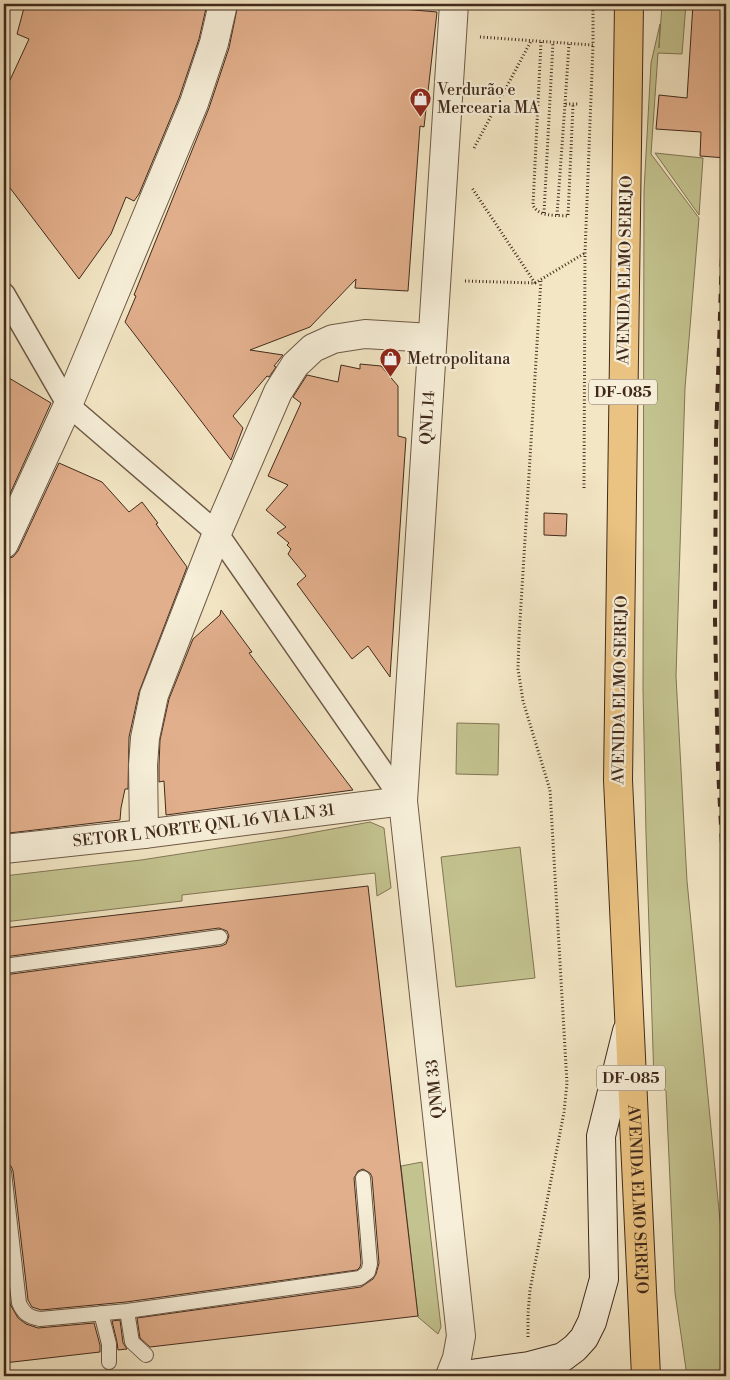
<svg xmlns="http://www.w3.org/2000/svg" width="730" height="1380" font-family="'Libre Bodoni',serif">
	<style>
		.green { fill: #c3c38f; stroke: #827656 }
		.building { fill: #e2af8c; stroke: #412a1c }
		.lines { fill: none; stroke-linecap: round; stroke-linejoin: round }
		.service-casing { stroke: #6e5946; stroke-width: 16 }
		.pedestrian-casing { stroke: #6e5946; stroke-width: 24 }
		.minor-casing { stroke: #6e5946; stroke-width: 30 }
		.tertiary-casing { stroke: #6e5946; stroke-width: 30 }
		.secondary-casing { stroke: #412a1c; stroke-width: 30 }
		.primary-casing { stroke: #412a1c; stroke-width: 30 }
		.path { stroke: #412a1c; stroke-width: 3; stroke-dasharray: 1 2.5; stroke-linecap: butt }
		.service { stroke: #f7efd9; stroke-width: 14 }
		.pedestrian { stroke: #f7efd9; stroke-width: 21 }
		.minor { stroke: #f7efd9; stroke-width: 28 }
		.tertiary { stroke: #f7efd9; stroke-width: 28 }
		.secondary { stroke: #f7efd9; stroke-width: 28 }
		.primary { stroke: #eac382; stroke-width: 28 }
		.rail { stroke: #412a1c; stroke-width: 4; stroke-dasharray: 9 9; stroke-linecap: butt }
		.labels { text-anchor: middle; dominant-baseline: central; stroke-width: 4.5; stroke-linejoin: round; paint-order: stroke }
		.shield { fill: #f7efd9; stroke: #786555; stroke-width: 1 }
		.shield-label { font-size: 15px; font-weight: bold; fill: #412a1c }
		.poi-label { font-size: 16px; fill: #412a1c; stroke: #f7efd9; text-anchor: start }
		.street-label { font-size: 16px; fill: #412a1c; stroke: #f7efd9 }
	</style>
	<rect width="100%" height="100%" fill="#f3e6c4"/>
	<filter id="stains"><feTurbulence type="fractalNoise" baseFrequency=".004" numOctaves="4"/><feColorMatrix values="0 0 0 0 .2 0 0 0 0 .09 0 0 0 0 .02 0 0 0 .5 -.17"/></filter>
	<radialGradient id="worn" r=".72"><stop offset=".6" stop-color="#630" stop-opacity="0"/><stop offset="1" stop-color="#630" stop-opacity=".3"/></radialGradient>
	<!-- green -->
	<path class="green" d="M662 4H686L682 54 658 53 651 154 699 218 685 388 676 676 687 881 726 1282V1376H687L675 1293 666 1091 654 1081 646 834 643 690 644 191 651 63 660 24 659 48Z
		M655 153 703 158 699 215Z
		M457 723 499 724 498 775 456 774Z
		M370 822 384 828 391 888 377 896 375 873 182 895V901L4 922V876L141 860 283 838Z
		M520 847 535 978 456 987 441 857Z
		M422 1162 441 1327 438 1334 418 1317 401 1166Z"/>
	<!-- building -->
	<path class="building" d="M25 4H207L199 39 179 98 139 194 134 201 126 197 111 234 79 279 4 180V93L29 39 17 34Z
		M238 4H368V6L437 12 424 127 420 126 408 291 355 288 356 279 310 327 250 350 283 355 274 366 276 367 269 377 267 376 233 416 243 428 231 460 125 322 136 296 134 295 209 108 229 48Z
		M693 4H726V158L700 156 701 132 656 129 659 95 687 98Z
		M360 364 381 366 398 386V436L406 438 390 677 368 646 352 659 297 584 306 576 288 554 291 549 287 545 289 543 277 533 286 527 266 510 288 485 268 476 301 403 293 397 307 375 338 382 341 365 360 369Z
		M4 375 51 403 4 507Z
		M59 463 102 482 129 512 142 502 158 523 156 524 187 567 139 692 129 737 128 789H125L121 808 120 820 9 833V831L4 832V559L13 557 18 551Z
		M544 513 567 514 566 536 544 535Z
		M221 610 252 652 249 653 353 790 166 815 164 781 159 782V765L160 740 169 699 193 639 220 615Z
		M368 886 418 1316 150 1347 140 1338 137 1318 361 1287 373 1279 376 1274 379 1263 372 1177 370 1173 363 1169 358 1171 354 1178 361 1263 360 1267 357 1270 126 1302 41 1310 32 1307 28 1300 13 1171 11 1166 4 1163V975L221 946 226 944 229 936 227 931 219 928 4 957V928Z
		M4 1247 10 1304 18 1318 26 1324 38 1328 94 1323 100 1345V1352L4 1363Z
		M120 1320 123 1343 127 1349 118 1350 117 1342 112 1321Z"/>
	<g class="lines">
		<defs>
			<path id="service" d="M4 966 220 937
				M4 1172 19 1303C24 1314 29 1317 40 1319L127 1311 132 1342 146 1355
				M127 1311 360 1278 368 1272 370 1264 363 1178
				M101 1313 109 1344V1362"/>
			<path id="pedestrian" d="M4 294 68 405 217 533 403 801"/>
			<g id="minor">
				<path d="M4 544 68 405 194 103 214 43 223 4"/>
				<path d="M144 834 143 765 145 738 154 695 217 533 278 392 295 365 313 348 333 339 365 334 432 338"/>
				<path id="s1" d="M4 849 144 834 403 801"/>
			</g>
			<g id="tertiary">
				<path id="s2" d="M450 1376 457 1358 461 1336 403 801 454 4"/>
			</g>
			<path id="secondary" d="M456 1376 529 1366 563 1357 575 1348 584 1338 592 1322 604 1279 601 1136 627 1031"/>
			<g id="primary">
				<path id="s3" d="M629 4 618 780 646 1376"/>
			</g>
		</defs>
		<!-- service casing -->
		<use href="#service" class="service-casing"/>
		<!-- pedestrian casing -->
		<use href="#pedestrian" class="pedestrian-casing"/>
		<!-- minor casing -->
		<use href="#minor" class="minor-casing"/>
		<!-- tertiary casing -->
		<use href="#tertiary" class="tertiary-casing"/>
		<!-- secondary casing -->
		<use href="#secondary" class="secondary-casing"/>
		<!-- primary casing -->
		<use href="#primary" class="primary-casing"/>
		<!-- path -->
		<path class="path" d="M480 37 593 45V4
			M541 42 533 205C538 217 556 215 568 216L573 105
			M565 104 569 44
			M474 148 531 41
			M544 213 553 42
			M557 215 565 104H578
			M465 281 535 283 472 188
			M535 283 585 253
			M584 488 585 253 593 45
			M528 1337V1313L530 1290 564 1112 567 1083 550 790 523 701 518 669 519 637 541 279"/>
		<!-- service -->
		<use href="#service" class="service"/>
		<!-- pedestrian -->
		<use href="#pedestrian" class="pedestrian"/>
		<!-- minor -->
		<use href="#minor" class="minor"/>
		<!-- tertiary -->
		<use href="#tertiary" class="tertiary"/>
		<!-- secondary -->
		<use href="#secondary" class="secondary"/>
		<!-- primary -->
		<use href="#primary" class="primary"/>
		<!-- rail -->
		<path class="rail" d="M726 132 716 437 715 620 718 768 726 922"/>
	</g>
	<!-- icons -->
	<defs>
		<symbol id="shop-pin" viewBox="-11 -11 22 30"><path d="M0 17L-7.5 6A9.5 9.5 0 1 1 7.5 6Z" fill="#8f2418" stroke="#f7efd9"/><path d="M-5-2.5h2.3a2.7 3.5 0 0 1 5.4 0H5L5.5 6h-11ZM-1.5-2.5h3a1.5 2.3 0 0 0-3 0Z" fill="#fff"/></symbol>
	</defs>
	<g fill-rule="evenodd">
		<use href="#shop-pin" x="408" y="86" width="25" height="34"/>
		<use href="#shop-pin" x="378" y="346" width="25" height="34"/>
	</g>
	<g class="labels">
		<!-- shield labels -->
		<g class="shield">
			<rect x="589" y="379.5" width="68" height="25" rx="4"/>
			<rect x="597" y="1065.5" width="68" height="25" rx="4"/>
		</g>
		<g class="shield-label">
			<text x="623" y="392">DF-085</text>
			<text x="631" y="1078">DF-085</text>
		</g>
		<!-- poi labels -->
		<g class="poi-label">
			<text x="437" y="90">Verdurão e<tspan x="437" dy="18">Mercearia MA</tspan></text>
			<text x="407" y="359">Metropolitana</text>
		</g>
		<!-- street labels -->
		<g class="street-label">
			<text transform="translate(625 270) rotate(-89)">AVENIDA ELMO SEREJO</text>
			<text stroke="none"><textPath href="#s2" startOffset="964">QNL 14</textPath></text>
			<text transform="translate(620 690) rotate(-89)">AVENIDA ELMO SEREJO</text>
			<text stroke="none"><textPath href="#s1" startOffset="201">SETOR L NORTE QNL 16 VIA LN 31</textPath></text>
			<text transform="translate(435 1089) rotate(-96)">QNM 33</text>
			<text stroke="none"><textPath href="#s3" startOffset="1196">AVENIDA ELMO SEREJO</textPath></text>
		</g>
	</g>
	<!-- margin -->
	<rect width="730" height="1380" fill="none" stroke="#f3e6c4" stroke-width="20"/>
	<rect x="5" y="5" width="720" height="1370" fill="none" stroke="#412a1c" stroke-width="2.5"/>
	<rect x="10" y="10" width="710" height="1360" fill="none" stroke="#412a1c"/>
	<rect width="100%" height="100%" filter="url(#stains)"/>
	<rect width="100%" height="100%" fill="url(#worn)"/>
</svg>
